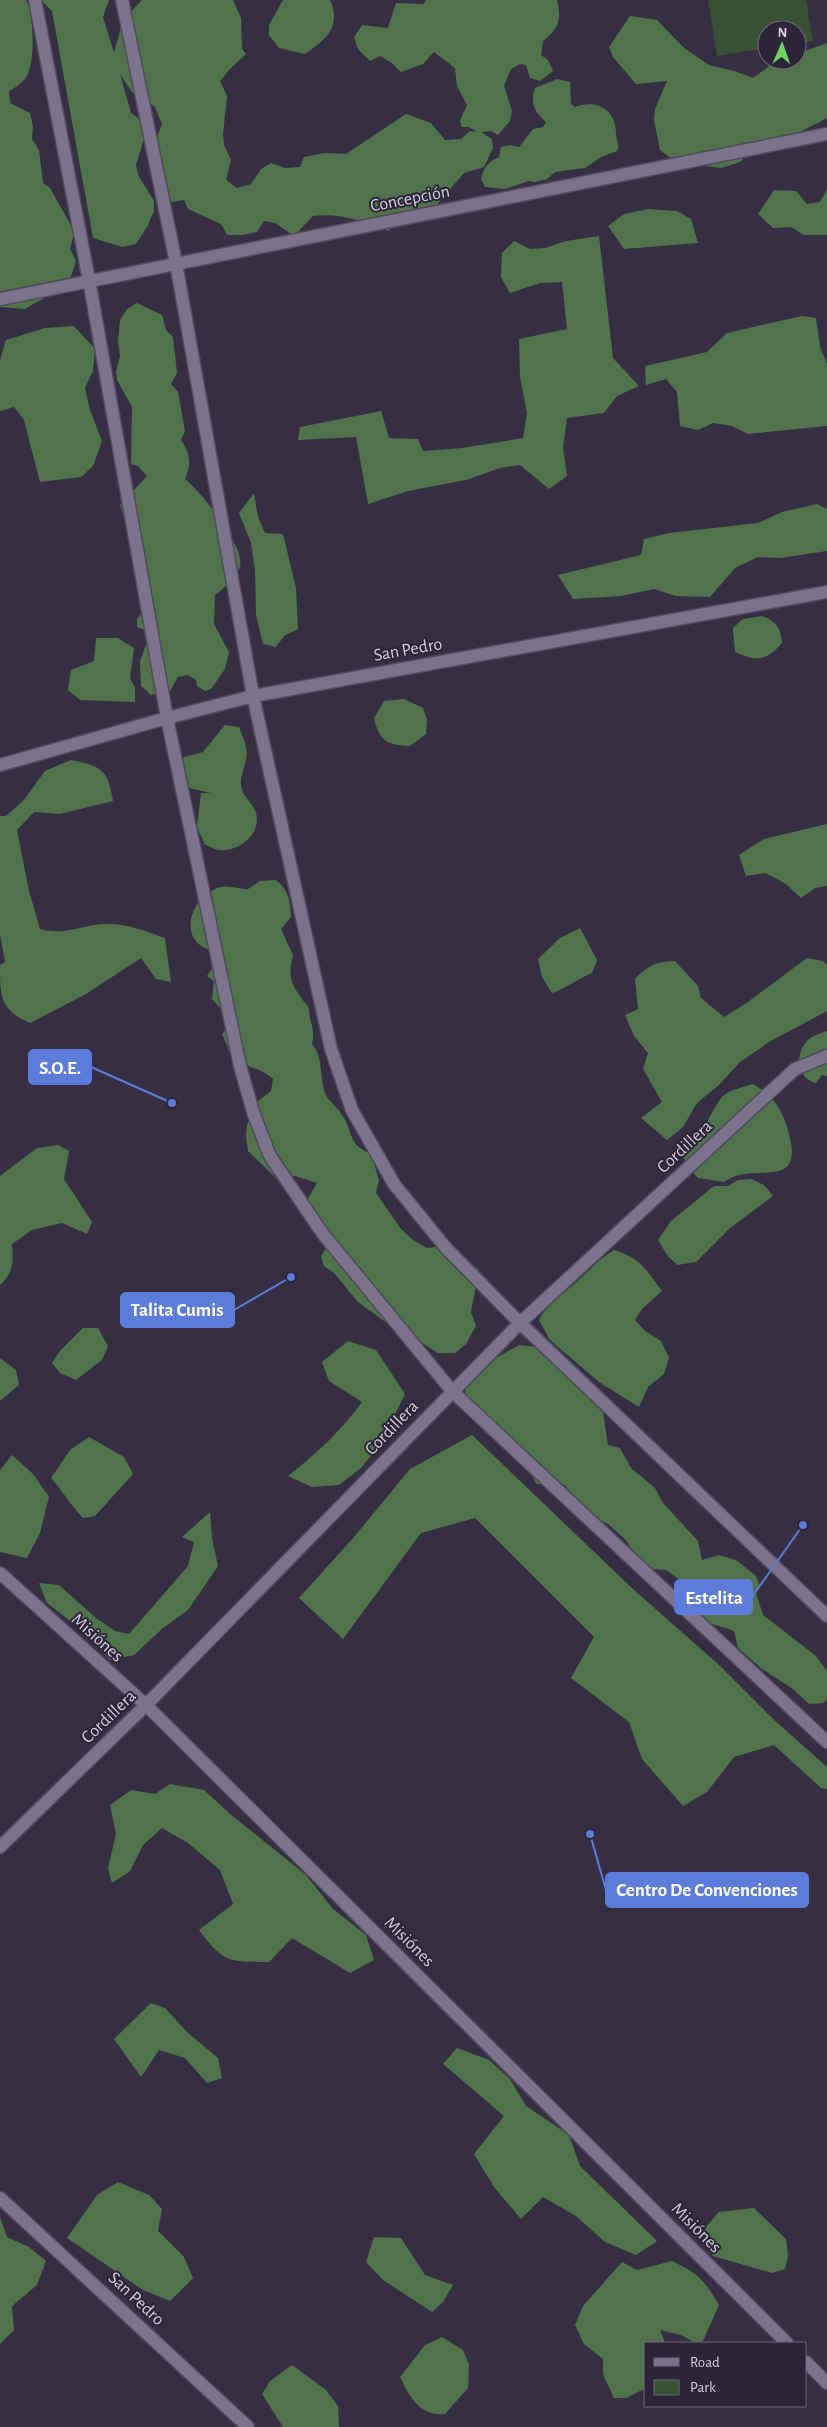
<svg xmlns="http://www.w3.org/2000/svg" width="827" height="2427" font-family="'Alegreya Sans',sans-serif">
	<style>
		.green { fill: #365133 }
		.forest { fill: #51734c }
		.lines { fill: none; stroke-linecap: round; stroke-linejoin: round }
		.minor-casing { stroke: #504b5c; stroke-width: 15 }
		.minor { stroke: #7b738c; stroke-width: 12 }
		.labels { text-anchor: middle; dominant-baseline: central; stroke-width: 4; stroke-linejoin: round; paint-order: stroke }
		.street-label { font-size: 18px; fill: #d4d0de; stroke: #2c2539 }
		.leader { fill: none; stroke: #5d7cda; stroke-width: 2 }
		.callout-dot { fill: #5d7cda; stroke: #2c2539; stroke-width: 2 }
		.callout { fill: #5d7cda; stroke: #5d7cda; stroke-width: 2 }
		.callout-label { font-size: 19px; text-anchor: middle; font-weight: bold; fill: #fff }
	</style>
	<rect width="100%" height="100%" fill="#362f44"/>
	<!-- green -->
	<path class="green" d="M708 0H806L813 41 797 44V30H767V48L717 56Z"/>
	<!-- forest -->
	<path class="forest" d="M0 0H26C34 15 36 65 25 79 21 84 15 88 9 91L10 103 30 113 33 126 32 139 39 150 43 183 50 188 73 229V237L70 249 76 261 69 282 53 290 47 296 25 309 0 307Z
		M41 0H109L103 17 114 53 123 20 142 0H233L241 18 242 49 246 54 230 69 220 81 227 96 223 134 224 145 231 160 226 180 237 188 251 184 261 169 271 163 285 168 300 167 304 157 325 153 346 154 406 114 431 123 445 140 461 139 470 131 477 132 469 127H462L460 121 467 105 457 86 455 68 434 52 423 64 401 72 392 63 380 56 370 61 358 49 354 37 362 25 388 28 396 3 424 4 426 0H557C562 20 559 28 543 41L541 55 548 60 553 71 540 81 530 78 526 65 520 64 511 69 504 86 512 111 510 121 498 135 491 131 481 132 492 139 493 148 484 167 464 173 432 210 397 224 388 231C362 221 341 213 313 216L294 236 275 223 264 221 257 232 243 235H227L221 224 188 209 184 200 172 202 157 193 148 161 162 124 155 107 132 92 120 74 131 113 145 123 144 139 136 165 138 175 154 201V211L147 227 136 244 122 247 93 238 52 11Z
		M283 0H330C342 27 325 40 305 54L279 48 269 35V25Z
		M630 16 657 20 684 48 709 65 734 71 753 78 775 62 797 60V54L827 43V118L779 143 753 148 740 162 721 168 676 162 660 150 654 120 655 109 667 81 636 84 613 57 609 47Z
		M557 79 570 82 571 104 575 107C596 99 615 109 616 132 616 140 620 143 617 151L601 157 585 168 555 172 547 179 535 182 529 181 505 189 485 187 481 179C484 167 488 162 499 157L501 147 510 145 519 147 533 129 543 127 546 122C534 111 530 104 535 88Z
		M827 189V235H804L791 227 773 228 758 214 774 190 796 191 807 204 820 202Z
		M648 209 677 211 691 219 698 243 624 249 608 226 624 214Z
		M599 236 613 358 639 386 617 396 604 413 567 418 563 447 567 476 549 489 520 465 500 468 466 480 408 491 368 504 356 437 298 440 300 427 381 411 389 438 418 439 423 451 462 448 523 438 527 413 520 377 519 339 567 329 562 282 540 283 510 293 501 277 502 253 514 241 530 249 545 248 566 241Z
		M137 303 162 315 166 330 173 337 177 373 171 384 178 392 185 431 181 440C190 454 192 463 185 479 201 492 245 546 240 566 238 577 223 589 215 595L214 624 229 652 225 669 211 689 205 691 197 686 196 680 188 675 178 677 170 691 151 695 141 686 140 661 149 636 145 630 137 627V619L142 613 130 535 120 505 147 476 138 466 131 464 132 407 117 380 116 372 120 356 118 341 120 320 127 309Z
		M802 316 816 318 820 347 827 364V426L748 434 732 426 713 423 698 430 680 426 677 392 666 379 646 385 645 366 707 352 727 333Z
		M74 326 95 349 93 371 85 388 90 410 102 441 93 466 81 477 40 482 24 420 14 407 0 411V360L6 340 45 328Z
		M254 493 258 517 265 533 283 534 296 588 298 629 284 636 276 647 263 644 256 615 255 570 251 543 239 513Z
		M817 504 827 509V551L780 558 758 557 735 568 710 597 676 596 654 589 621 596 573 599 558 575 641 555 644 539 669 533 758 523 782 512Z
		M762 616C776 621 781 628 782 643 766 661 757 662 735 652L733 628 743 619Z
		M96 638H118L134 648 130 678 135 688V702L80 700 68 690 71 670 94 661Z
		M404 699 423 708 427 720 426 734 410 746C387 745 379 741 374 718L384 701Z
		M225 725 239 727C243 738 249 749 246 760 244 769 240 777 241 786 242 796 253 803 256 813 262 833 239 852 220 850 215 850 210 846 205 845L197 827 201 793H211L180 786 178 765 184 757 203 752Z
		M71 760C102 766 108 770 113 801L60 814 34 812 17 830 29 891 40 929C66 936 83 924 108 924 128 924 146 931 165 938L171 982 156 979 141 958 86 994 30 1023C0 1010 0 996 0 965L5 962 0 934V816H6L23 801 45 771Z
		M827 824V886L815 888 801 898 786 884 766 873 746 876 739 855 764 839Z
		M276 880C289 891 290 900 291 917L281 929 293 955C286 981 294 988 309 1008 309 1023 316 1029 312 1044 325 1058 318 1081 327 1097 331 1103 338 1108 342 1115 355 1134 346 1143 371 1154L379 1180 376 1193 401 1229 413 1240 427 1248 436 1247 479 1269 471 1312 476 1326 466 1344 455 1353H438L422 1343 411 1331 384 1321 358 1302 334 1273 324 1266 321 1256 327 1247 313 1232 306 1202 317 1183 295 1176 275 1177 248 1151 246 1137 247 1125 257 1102 271 1091 273 1079C261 1068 247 1067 233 1060L222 1034 237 1016 219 1007 212 999 214 981 207 976 222 952C175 949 186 899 220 887 227 885 240 889 248 889L260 881Z
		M580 928 597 960 592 973C577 979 567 988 552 993L542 977 538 959 560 938Z
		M807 958 823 961 827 965V1011L769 1042 740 1062 719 1085 697 1103 683 1127 667 1140 641 1118 662 1102 643 1069 648 1053 634 1036 625 1015 638 1009 635 979C647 966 657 961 675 961L698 986 701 998 724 1017 745 1004Z
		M827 1031V1076L822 1075 816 1083C796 1078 794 1053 809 1039 814 1035 821 1033 827 1031Z
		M752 1084C769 1092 780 1106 786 1124 810 1197 754 1159 724 1182L698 1178C685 1165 681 1160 686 1141 709 1131 708 1113 723 1096 728 1090 745 1087 752 1084Z
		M58 1145 69 1151 64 1179 92 1222 87 1234 62 1223 32 1230 12 1244C13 1261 14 1273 0 1285V1176L37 1148Z
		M751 1179 764 1185 773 1196 730 1228 696 1262 677 1265 667 1255 658 1240 671 1221 714 1186H728L738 1180Z
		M614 1250C641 1258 646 1270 662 1291L642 1309 635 1320 645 1331 661 1341 669 1358 664 1374 648 1387 639 1407 599 1382 550 1340 539 1320C549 1302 556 1298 572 1286 587 1274 597 1260 614 1250Z
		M83 1328H98L108 1346 102 1360 76 1380 60 1373 52 1363 60 1351Z
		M348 1341 376 1350 405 1394 380 1444 361 1468 339 1485 312 1487 288 1476C316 1454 341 1431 362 1402L329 1381 322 1362Z
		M519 1345 538 1347 603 1412 608 1445 620 1448 631 1468 655 1488 663 1503 698 1541 702 1560 719 1555 736 1560 756 1576 759 1584 756 1593 763 1615 816 1656 827 1671V1699L824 1703 809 1704 793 1689 762 1669 738 1648 734 1631C725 1627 715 1626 707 1622 692 1613 682 1596 680 1580L666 1570 650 1569 636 1558 626 1540 608 1524 598 1519 570 1493 565 1485 536 1484 530 1469 513 1458 508 1448 485 1433 476 1419 462 1407 471 1363 489 1362Z
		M0 1358 16 1370 19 1385 0 1401Z
		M472 1435 634 1590 718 1664 772 1718 827 1767V1789L821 1788 774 1745 734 1757 707 1792 683 1806 642 1759 629 1722 571 1678 594 1637 475 1518 421 1533 343 1639 299 1598 354 1537 410 1469Z
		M89 1437 124 1457 133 1474 95 1516 83 1518C70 1505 63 1491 51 1478L70 1450Z
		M12 1455 33 1474 49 1497 40 1533 27 1558 0 1552V1470Z
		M210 1512 212 1538 218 1566 188 1610 163 1628 134 1655 110 1660 78 1627 47 1603 39 1583 59 1585 96 1618 115 1631 129 1634 188 1566 194 1542 182 1537Z
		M170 1784 204 1790 229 1813 306 1875 333 1909 366 1935 374 1960 350 1973 292 1938 269 1962C227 1961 225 1964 199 1930L233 1904 220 1870 188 1843 162 1828 143 1845 130 1871 112 1883 108 1868 116 1834 110 1805 131 1790 155 1794Z
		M151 2003 165 2008 188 2033 218 2058 222 2078 207 2083 185 2058 159 2050 141 2077 114 2039Z
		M457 2048 489 2060 510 2079 526 2106 569 2135 580 2166 657 2241 636 2255 605 2242 576 2216 543 2197 521 2219 494 2187 474 2154 504 2116 443 2064Z
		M118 2182 149 2195 162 2209 158 2231 184 2257 193 2278 170 2301 143 2290 67 2238 97 2195Z
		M754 2208 786 2239 788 2256 785 2269 772 2273 713 2256 706 2242 705 2228 719 2212Z
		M0 2217 7 2237 29 2247 46 2261 37 2285 12 2306 14 2330 0 2344Z
		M374 2237 401 2238 425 2275 453 2285 443 2302 432 2312 383 2280 366 2262Z
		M672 2261C698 2273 705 2281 719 2305L702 2343H696L681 2335 660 2330 665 2343H646V2388L626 2398H614L603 2374V2359L584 2344 575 2325 583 2306 622 2262 637 2270Z
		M442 2337 463 2350 469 2365 468 2388 445 2414C420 2417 409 2396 400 2377L425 2345Z
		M292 2365 326 2390 338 2406 339 2427H283L262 2394 270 2381Z"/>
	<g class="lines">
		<defs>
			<path id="minor" d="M35 0 89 280 167 718 240 1066 254 1115 270 1156 323 1234 452 1391 827 1742
				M122 0 176 263 253 696 331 1049 352 1110 394 1184 446 1248 520 1323 827 1616
				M0 299 827 134
				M0 765 167 718 253 696 827 592
				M0 1573 146 1705 787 2343
				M0 1847 146 1705 520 1323 795 1069 827 1056
				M0 2198 248 2427
				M806 2362 827 2383"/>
		</defs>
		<!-- minor casing -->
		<use href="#minor" class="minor-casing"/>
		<!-- minor -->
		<use href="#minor" class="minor"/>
	</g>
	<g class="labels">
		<!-- street labels -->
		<g class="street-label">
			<text transform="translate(410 199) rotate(-11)">Concepción</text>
			<text transform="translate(408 650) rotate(-10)">San Pedro</text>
			<text transform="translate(685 1147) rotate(-43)">Cordillera</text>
			<text transform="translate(392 1428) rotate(-46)">Cordillera</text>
			<text transform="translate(97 1638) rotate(42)">Misiónes</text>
			<text transform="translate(109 1717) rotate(-44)">Cordillera</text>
			<text transform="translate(409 1942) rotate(45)">Misiónes</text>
			<text transform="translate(696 2228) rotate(45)">Misiónes</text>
			<text transform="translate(136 2299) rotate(43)">San Pedro</text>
		</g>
	</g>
	<!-- callouts -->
	<path class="leader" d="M172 1103L91 1067M291 1277L234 1310M803 1525L752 1597M590 1834L606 1890"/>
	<g class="callout-dot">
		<circle cx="172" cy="1103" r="5"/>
		<circle cx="291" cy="1277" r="5"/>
		<circle cx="803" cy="1525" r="5"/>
		<circle cx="590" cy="1834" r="5"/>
	</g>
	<g class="callout">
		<rect x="29" y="1050" width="62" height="34" rx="5"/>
		<rect x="121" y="1293" width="113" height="34" rx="5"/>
		<rect x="675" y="1580" width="77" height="34" rx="5"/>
		<rect x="606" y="1873" width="202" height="34" rx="5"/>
	</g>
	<g class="callout-label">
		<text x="60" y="1074">S.O.E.</text>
		<text x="177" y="1316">Talita Cumis</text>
		<text x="714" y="1604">Estelita</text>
		<text x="707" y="1896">Centro De Convenciones</text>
	</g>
	<!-- legend -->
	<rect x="644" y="2342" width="162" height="65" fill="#2c2539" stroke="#6f697b"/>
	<rect x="654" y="2358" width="25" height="8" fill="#7b738c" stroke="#6f697b"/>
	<text x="690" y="2367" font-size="15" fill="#d4d0de">Road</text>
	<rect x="654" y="2380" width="25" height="15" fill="#365133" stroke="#6f697b"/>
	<text x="690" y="2392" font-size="15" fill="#d4d0de">Park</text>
	<!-- north arrow -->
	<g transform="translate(782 45) rotate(2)"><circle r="24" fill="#2c2539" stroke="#6f697b"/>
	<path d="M0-4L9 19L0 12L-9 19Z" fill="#6ed361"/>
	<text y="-8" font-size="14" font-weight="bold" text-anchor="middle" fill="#d4d0de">N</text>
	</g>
</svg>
